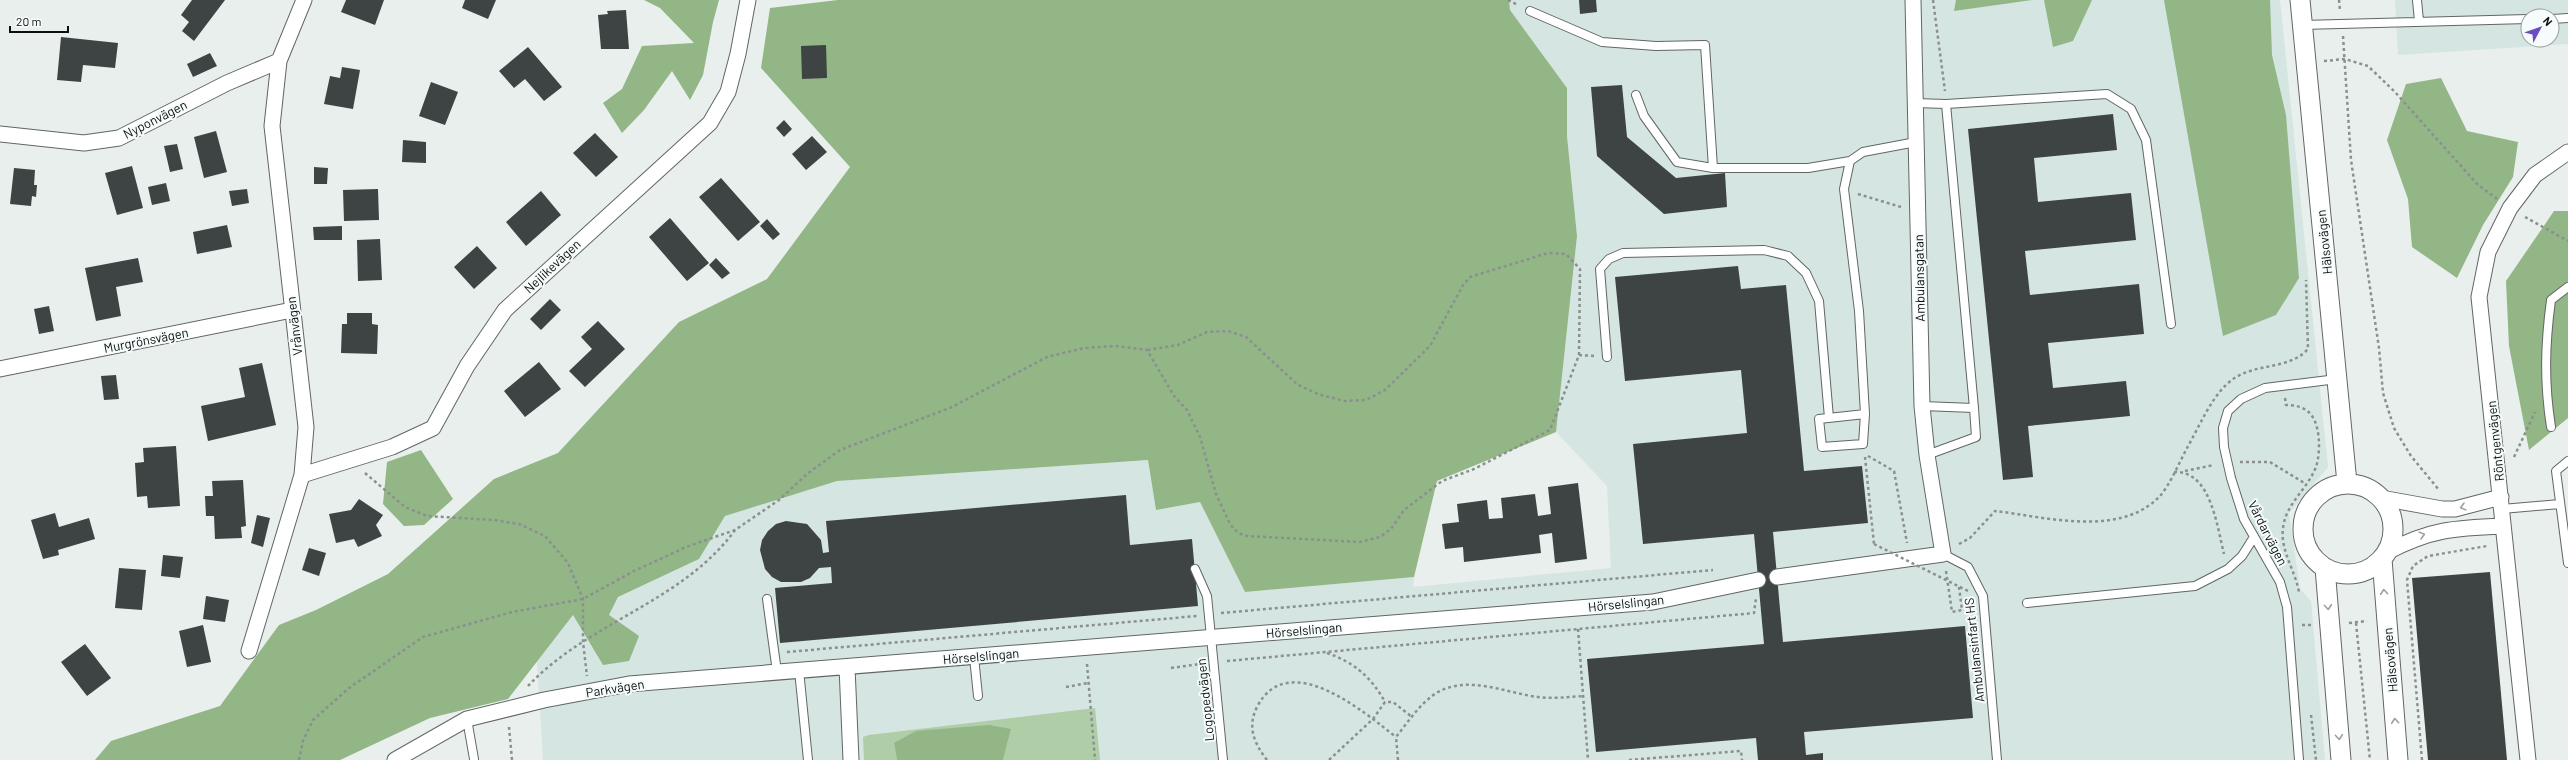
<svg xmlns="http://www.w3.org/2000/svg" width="2568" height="760" font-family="Barlow,sans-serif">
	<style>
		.built { fill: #d5e5e2; fill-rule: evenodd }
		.green { fill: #afcda6 }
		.forest { fill: #92b686 }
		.building { fill: #3e4344 }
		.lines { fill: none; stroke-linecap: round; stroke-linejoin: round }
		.service-casing { stroke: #616665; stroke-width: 10 }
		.minor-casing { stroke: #616665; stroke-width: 17 }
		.tertiary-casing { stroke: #616665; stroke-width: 21 }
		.path { stroke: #8b908f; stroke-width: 2.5; stroke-dasharray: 3 3; stroke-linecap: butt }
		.service { stroke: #fff; stroke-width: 8 }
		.minor { stroke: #fff; stroke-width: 15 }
		.tertiary { stroke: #fff; stroke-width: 19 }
		.path-bridge { stroke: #8b908f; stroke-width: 2.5; stroke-dasharray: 3 3; stroke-linecap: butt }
		.oneway { stroke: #9e9f9f }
		.labels { text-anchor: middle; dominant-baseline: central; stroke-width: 4; stroke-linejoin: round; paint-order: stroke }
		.street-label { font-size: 13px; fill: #0d0f0f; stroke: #f6fcfb }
	</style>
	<rect width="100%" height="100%" fill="#e8efed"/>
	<!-- built -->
	<path class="built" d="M1509 0H2280L2328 467 2289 513 2300 589 2311 601 2325 760H543L537 661 573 615 603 665 609 615 618 597 699 559 725 516 837 481 1148 460 1156 510 1200 502 1245 592 1414 577 1413 587 1611 568 1607 486 1556 432 1577 236 1567 136V88L1510 10Z
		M2395 0H2568V44L2398 55ZM2528 16H2552V40H2528Z"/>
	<!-- green -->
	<path class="green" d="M1095 708 1100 760H1003L1011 729 894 743 897 760H864L863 737 869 735Z"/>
	<!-- forest -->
	<path class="forest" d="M644 0H719L713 22 703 75 690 100 672 71 644 110 622 133 603 103 622 89 642 46 694 43 660 8Z
		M838 0H1509L1510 10 1567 88V136L1577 236 1556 432 1437 481 1414 577 1245 592 1200 502 1156 510 1148 460 837 481 725 516 699 559 618 597 609 615 639 636 629 661 603 665 573 615 508 699 430 718 340 760H95L111 741 220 706 279 625 316 610 388 574 494 479 558 453 679 322 767 279 850 167 761 68 770 8Z
		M1956 0H2032L1954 11Z
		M2044 0H2092L2073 41 2053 47Z
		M2164 0H2270L2272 55 2286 115 2299 278 2276 315 2223 336Z
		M2441 78 2467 131 2518 142 2513 177 2483 225 2457 278 2412 247 2408 199 2387 140 2406 84Z
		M2554 211H2568V418L2529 450 2509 346 2506 281Z
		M421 450 453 499 424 525 404 526 383 504 387 462Z
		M989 725 1011 729 1003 760H897L894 743 916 731Z"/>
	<!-- building -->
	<path class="building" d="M192 0H225L194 41 182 31 189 22 181 15Z
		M346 0H384L375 25 341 12Z
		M465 0H496L488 19 462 8Z
		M1579 0H1596L1597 12 1580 14Z
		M626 10 629 49H601L598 15 608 14 607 11Z
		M61 37 118 43 115 68 83 65 81 82 57 80Z
		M826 45 827 78 802 79 801 46Z
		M528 47 562 87 544 101 525 79 514 88 499 71Z
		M210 53 217 66 193 77 187 64Z
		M342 67 360 70 353 109 324 104 330 76 340 78Z
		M431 82 458 92 445 125 419 116Z
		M1622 85 1627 137 1676 178 1725 173 1727 207 1664 214 1597 156 1591 87Z
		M2113 114 2117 150 2034 158 2038 202 2131 193 2136 240 2025 251 2030 295 2139 284 2144 334 2048 343 2053 388 2126 381 2130 416 2028 426 2033 477 2003 480 1968 129Z
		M784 120 792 129 784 137 776 128Z
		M216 131 227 172 204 178 194 137Z
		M595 133 618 157 596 177 573 153Z
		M812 136 827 152 806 170 792 154Z
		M403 140 426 142V163L402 162Z
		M177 144 183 169 170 172 164 146Z
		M132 166 143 208 117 215 105 173Z
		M314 167 328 168 327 184H314Z
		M14 168 35 170 34 185H37L36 197 32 196 31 206 10 204Z
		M721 178 760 222 738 241 699 197Z
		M166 183 170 201 152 205 148 187Z
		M247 189 249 203 232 206 229 191Z
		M378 189 379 220 344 221 343 190Z
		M541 191 561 215 526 246 506 222Z
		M670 218 709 263 687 281 649 237Z
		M767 219 780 234 773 240 760 226Z
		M227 225 232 247 197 254 193 232Z
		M342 226V240H314L313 227Z
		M380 239 382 280 358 281 357 240Z
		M477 246 497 268 474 289 454 267Z
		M138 258 143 282 116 287 121 316 96 321 85 268Z
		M716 258 730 273 722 279 709 265Z
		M1738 266 1741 289 1786 285 1804 471 1862 466 1868 523 1773 532 1783 642 1965 626 1973 718 1804 732 1806 755 1823 753V760H1758L1756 738 1596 752 1587 659 1764 644 1754 534 1643 544 1633 444 1747 433 1741 370 1625 381 1615 277Z
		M550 299 561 310 541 330 530 319Z
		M49 306 54 331 39 334 34 309Z
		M347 313H372V324L378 325 377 354 341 353 342 324H347Z
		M598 321 625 349 585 387 569 371 592 349 581 337Z
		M539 362 561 389 525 417 504 391Z
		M262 363 276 425 208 441 201 406 245 397 239 368Z
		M116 375 119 399 104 400 101 376Z
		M176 446 180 506 148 508 147 496 137 497 135 463 144 462 143 448Z
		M243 480 246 526 241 527 242 538 215 539 214 516H206L205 496H213L212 481Z
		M1578 483 1587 559 1555 563 1552 533 1539 535 1541 553 1464 562 1463 547 1445 549 1442 524 1459 522 1457 504 1487 500 1489 519 1503 518 1501 498 1535 494 1538 516 1551 514 1548 487Z
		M1126 495 1130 545 1192 539 1198 606 780 643 775 588 832 583 831 567 819 568 810 578 801 582H781L772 577 765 569 760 550 762 540 768 531 776 524 786 521 807 524 821 540 823 553 829 552 826 521Z
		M359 499 383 515 376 525 382 536 358 547 354 539 336 543 329 514 351 510Z
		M55 513 59 527 89 518 95 539 58 550 59 555 43 559 31 520Z
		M257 515 270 518 263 547 251 543Z
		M309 548 326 553 319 576 302 570Z
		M163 555 183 557 180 578 161 576Z
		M119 568 146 570 142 610 115 608Z
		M2490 572 2507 760H2428L2412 578Z
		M206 596 229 600 225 622 203 619Z
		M203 625 211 662 187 667 179 631Z
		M85 644 111 678 87 696 61 662Z"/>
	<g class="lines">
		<defs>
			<path id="service" d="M2417 0 2419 21
				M1530 11 1602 42 1656 46 1705 45 1713 168
				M2552 19 2568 18
				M2302 25 2528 19
				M1636 95 1644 116 1677 162 1713 168H1808L1850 161 1863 152 1916 142
				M1915 103 1946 104 1974 408 1922 406
				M1946 104 2107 94 2131 109 2146 140 2171 324
				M1850 161 1844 189 1859 311 1865 414 1863 444 1822 447 1819 419 1865 414
				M1607 357 1600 269 1609 259 1623 253 1764 250 1788 256 1806 273 1819 301 1829 418
				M2551 427C2544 382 2545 345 2551 300L2568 287
				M1927 455 1976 437 1974 408
				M2568 461 2556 471 2568 563
				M2502 509 2560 504
				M1943 554 1968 567 1983 596 1997 760
				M1195 569 1207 596 1223 760
				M767 599 777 672
				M2027 603 2195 586 2228 569 2242 556 2254 537
				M974 657 978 696
				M799 670 808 760
				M467 719 474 759
				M2299 760 2287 607 2280 582 2244 519 2231 478 2224 447 2223 428 2228 411 2241 399 2265 388 2337 379"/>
			<path id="minor" d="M0 134 84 143 119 138 227 83 279 61
				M0 369 292 310
				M302 475 392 447 433 428 467 366 505 310 710 123 728 92 738 54 748 0
				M2381 498 2442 509H2455L2501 497
				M2387 552C2431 529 2454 528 2503 526
				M1777 577 1943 554 1927 455 1922 406 1913 0
				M249 651 302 475 306 427 272 126 279 61 304 0
				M847 667 851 760
				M395 760 467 719 544 700 629 684 1653 602 1758 580
				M2528 760 2479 297 2488 252 2510 208 2535 175 2568 152"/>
			<path id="tertiary" d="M2300 0 2347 483
				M2303 529a45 45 0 1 1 90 0a45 45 0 1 1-90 0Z
				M2382 559 2398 760
				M2325 568 2341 760"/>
		</defs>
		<!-- service casing -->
		<use href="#service" class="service-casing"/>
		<!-- minor casing -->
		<use href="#minor" class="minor-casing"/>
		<!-- tertiary casing -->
		<use href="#tertiary" class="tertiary-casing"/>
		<!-- path -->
		<path class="path" d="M1508 0 1518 5
			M1933 0 1945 91
			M2339 0 2340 11
			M2343 36 2351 160 2379 348 2383 393 2394 428 2411 456 2439 490
			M2324 61 2345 59 2368 66 2395 92 2477 184 2497 199
			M1858 194 1901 207
			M2525 217 2568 241
			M1579 355 1594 356
			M2285 398 2286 405C2293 405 2300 406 2306 410 2321 419 2321 452 2316 467 2307 490 2286 503 2283 528 2280 550 2295 570 2299 592
			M1868 456 1894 471 1907 543
			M1865 457 1874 544
			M2514 457 2535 412
			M2240 462H2270L2306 484
			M2185 471 2214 465
			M2174 472C2211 470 2217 527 2224 554
			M365 473 405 507 427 516 494 520 519 524 545 536 568 563 583 599V642L587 676
			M1959 544 1970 538 1995 511C2046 517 2120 538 2160 496 2171 483 2179 463 2187 448 2199 427 2210 400 2227 384 2251 361 2287 372 2308 349L2306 280
			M1946 571 1952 612 1962 610 1959 587
			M1221 613 1713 570
			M2349 623 2367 621
			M2356 623 2370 760
			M2302 625H2312
			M1578 629 1588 760
			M787 652 1197 616
			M1327 653C1354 662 1372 678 1385 702
			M1227 661 1754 613 1756 598
			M1087 664 1095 760
			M1171 668 1200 664
			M528 686C588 622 683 602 735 530
			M1066 687 1088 683
			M2311 715 2316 760
			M509 727 512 760
			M299 760 303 741 313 720 349 688 423 637 512 612 583 599 634 571 686 547 735 530 779 500 807 474 840 450 952 407 1047 357 1084 348 1116 346 1147 350 1174 396 1187 410 1200 437 1216 494 1230 524 1238 533 1247 536 1360 542 1380 537 1391 529 1404 510 1442 481 1474 469 1550 430 1579 355 1580 269 1566 254 1548 253 1470 277 1463 285 1430 346 1385 390 1366 400 1344 401 1318 394 1298 385 1246 337 1228 331 1207 332 1178 345 1147 350
			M1267 760C1254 743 1247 727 1257 707 1288 647 1364 712 1396 737
			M1329 760 1373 719 1385 702H1393L1412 717
			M1398 760 1396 737C1408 722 1421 702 1438 692 1469 675 1506 693 1538 697 1553 699 1568 697 1584 696
			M1629 760 1741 751 1742 760
			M2422 760 2407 580 2413 566 2428 556 2487 546"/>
		<!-- service -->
		<use href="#service" class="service"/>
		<!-- minor -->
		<use href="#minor" class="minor"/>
		<!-- tertiary -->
		<use href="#tertiary" class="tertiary"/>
		<!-- path-bridge -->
		<path class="path-bridge" d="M1874 544 1970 592"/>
	</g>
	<!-- one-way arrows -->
	<defs><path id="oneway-chevron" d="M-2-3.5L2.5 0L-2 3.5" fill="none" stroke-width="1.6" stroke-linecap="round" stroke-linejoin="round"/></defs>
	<g class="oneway">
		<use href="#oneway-chevron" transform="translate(2463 507) rotate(165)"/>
		<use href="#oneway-chevron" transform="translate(2422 535) rotate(-15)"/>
		<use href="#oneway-chevron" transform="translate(2384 592) rotate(-95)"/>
		<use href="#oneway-chevron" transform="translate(2328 607) rotate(85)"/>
		<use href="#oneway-chevron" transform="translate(2395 721) rotate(-95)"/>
		<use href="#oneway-chevron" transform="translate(2339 737) rotate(85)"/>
	</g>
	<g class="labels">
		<!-- street labels -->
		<g class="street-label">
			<text transform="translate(155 119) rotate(-27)">Nyponvägen</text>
			<text transform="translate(2324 242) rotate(-96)">Hälsovägen</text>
			<text transform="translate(552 266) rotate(-43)">Nejlikevägen</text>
			<text transform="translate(1919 278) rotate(-91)">Ambulansgatan</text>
			<text transform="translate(294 326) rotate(-97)">Vrånvägen</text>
			<text transform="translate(146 340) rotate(-11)">Murgrönsvägen</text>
			<text transform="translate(2495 441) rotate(-96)">Röntgenvägen</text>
			<text transform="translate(2268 533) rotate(63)">Vårdarvägen</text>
			<text transform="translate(1626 603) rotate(-6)">Hörselslingan</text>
			<text transform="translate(1304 630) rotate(-5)">Hörselslingan</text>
			<text transform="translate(1974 650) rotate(-96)">Ambulansinfart HS</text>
			<text transform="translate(981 656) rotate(-5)">Hörselslingan</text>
			<text transform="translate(2390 660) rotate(-95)">Hälsovägen</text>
			<text transform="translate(615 688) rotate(-9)">Parkvägen</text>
			<text transform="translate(1205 700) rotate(-96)">Logopedvägen</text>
		</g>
	</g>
	<!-- north arrow -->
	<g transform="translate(2540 28) rotate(49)"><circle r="19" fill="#f6fcfb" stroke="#999d9d"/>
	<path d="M0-3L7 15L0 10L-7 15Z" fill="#6b4ac3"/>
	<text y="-6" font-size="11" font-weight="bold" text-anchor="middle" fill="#0d0f0f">N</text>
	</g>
	<!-- scale -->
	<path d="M10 26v6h58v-6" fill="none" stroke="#0d0f0f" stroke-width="2"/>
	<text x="16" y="26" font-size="12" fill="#0d0f0f" stroke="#f6fcfb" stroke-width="3" paint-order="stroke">20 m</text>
</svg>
